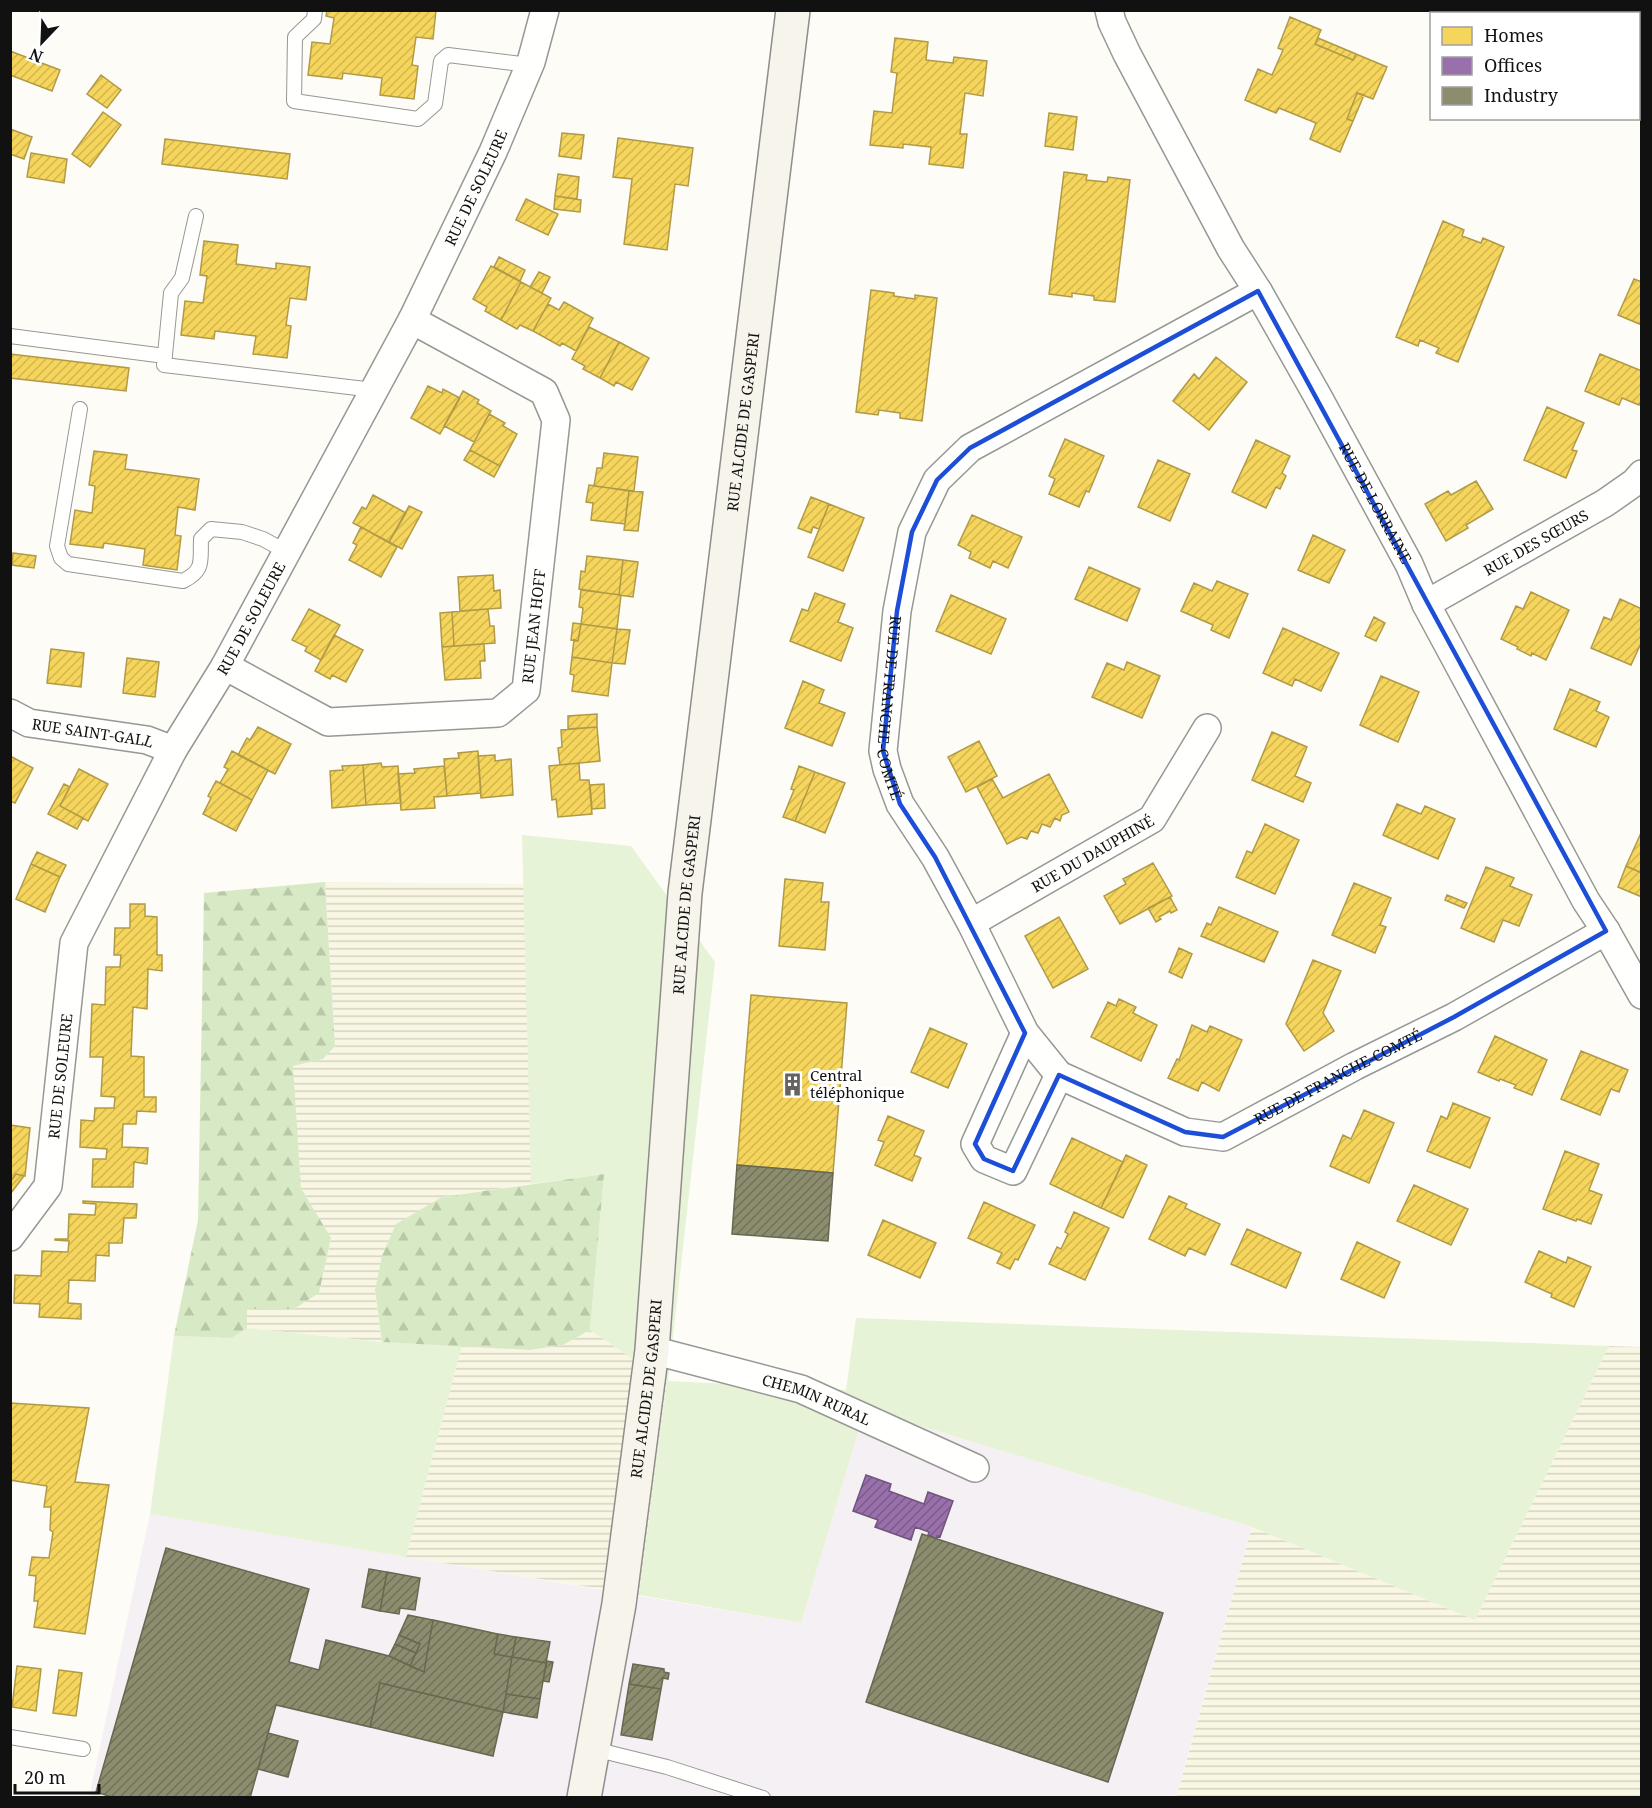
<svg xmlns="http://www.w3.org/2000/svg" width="1652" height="1808" font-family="'Noto Serif',serif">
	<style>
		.industrial { fill: #f5f0f3 }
		.farmland { fill: url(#farmland-rules) }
		.grass { fill: #e7f3d7 }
		.forest { fill: url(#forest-firs) }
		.homes { fill: url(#homes-hatch); stroke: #b19a46; stroke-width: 1.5 }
		.offices { fill: url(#offices-hatch); stroke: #70547d; stroke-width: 1.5 }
		.industry { fill: url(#industry-hatch); stroke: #676752; stroke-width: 1.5 }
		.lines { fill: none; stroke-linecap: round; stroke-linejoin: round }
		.service-casing { stroke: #979795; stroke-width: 16 }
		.minor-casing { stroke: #979795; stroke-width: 30 }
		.secondary-casing { stroke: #8e8d8b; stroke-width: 36 }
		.service { stroke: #fffffe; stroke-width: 14 }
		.minor { stroke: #fffffe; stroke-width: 27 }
		.secondary { stroke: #f6f4eb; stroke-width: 33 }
		.marked { fill: none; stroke: #1d4ed8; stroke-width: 4.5; stroke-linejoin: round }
		.labels { text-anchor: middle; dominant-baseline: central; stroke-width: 6; stroke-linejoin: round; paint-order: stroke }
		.street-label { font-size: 15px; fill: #111; stroke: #fff }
		.poi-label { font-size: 15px; fill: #111; stroke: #fff; text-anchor: start }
	</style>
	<defs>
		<pattern id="farmland-rules" width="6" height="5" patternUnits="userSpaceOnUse" patternTransform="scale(1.5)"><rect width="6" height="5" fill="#f9f7e4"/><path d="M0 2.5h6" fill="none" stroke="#d4d3c3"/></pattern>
		<pattern id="forest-firs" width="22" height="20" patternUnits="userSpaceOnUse" patternTransform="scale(1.5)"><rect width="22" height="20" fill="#d8eac5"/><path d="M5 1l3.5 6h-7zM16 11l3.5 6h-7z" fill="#b8c8a8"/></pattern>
		<pattern id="homes-hatch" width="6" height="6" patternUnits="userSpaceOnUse" patternTransform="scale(1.5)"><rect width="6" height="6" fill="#f6d55c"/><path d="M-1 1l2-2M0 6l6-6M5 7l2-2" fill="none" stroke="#d2b64f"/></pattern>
		<pattern id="offices-hatch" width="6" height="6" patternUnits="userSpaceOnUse" patternTransform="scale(1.5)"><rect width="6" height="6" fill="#9970ab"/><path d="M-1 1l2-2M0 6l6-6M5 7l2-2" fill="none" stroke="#7b5b8a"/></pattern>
		<pattern id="industry-hatch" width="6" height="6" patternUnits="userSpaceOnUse" patternTransform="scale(1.5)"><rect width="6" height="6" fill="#8c8c6e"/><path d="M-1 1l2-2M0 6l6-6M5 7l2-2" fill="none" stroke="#717159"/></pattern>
	</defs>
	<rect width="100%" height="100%" fill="#fdfcf7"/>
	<!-- industrial -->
	<path class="industrial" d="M865 1409 1252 1527 1176 1797 89 1798 150 1514 801 1623Z"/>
	<!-- farmland -->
	<path class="farmland" d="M325 882 525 884 531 1184 442 1197 375 1290 382 1342 247 1328V1309H294L319 1293 331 1238 301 1188 292 1066 323 1059 335 1046Z
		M590 1330 667 1382 639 1595 406 1557 462 1346 530 1350 563 1345Z
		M1609 1346 1641 1347V1797L1176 1798 1252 1527 1475 1620Z"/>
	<!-- grass -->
	<path class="grass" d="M522 835 631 846 715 962 668 1381 846 1390 856 1318 1609 1346 1475 1620 1252 1527 865 1409 801 1623 639 1595 667 1382 590 1330 604 1174 531 1184Z
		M247 1328 382 1342 462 1346 406 1557 150 1514 174 1336 232 1338Z"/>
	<!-- forest -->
	<path class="forest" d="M325 882 335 1046 323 1059 293 1066 301 1188 331 1238 319 1293 294 1309H247V1328L232 1338 174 1336 198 1220 204 893Z
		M604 1174 590 1330 563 1345 530 1350 382 1342 375 1290 382 1256 396 1224 442 1197Z"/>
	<!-- homes -->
	<path class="homes" d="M327 10H436L433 39 416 37 412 65 418 66 414 99 380 95 382 78 343 73 342 79 308 75 312 42 330 44 334 18 326 16Z
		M1290 17 1321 30 1315 44 1353 60 1356 54 1387 67 1373 99 1357 93 1347 119 1353 121 1340 152 1310 139 1316 123 1279 108 1276 113 1245 100 1258 69 1272 75 1283 50 1278 48Z
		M895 38 928 42 926 60 953 63 954 57 987 61 983 96 965 93 960 134H967L963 168 929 164 931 147 903 144V148L870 145 874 111 892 113 897 73 891 72Z
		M1318 38 1356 54 1353 60 1315 44Z
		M10 51 60 70 52 91 10 75Z
		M101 75 121 90 107 108 87 94Z
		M1357 93 1364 95 1353 121 1347 119Z
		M103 112 121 125 90 167 72 154Z
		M1049 113 1077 117 1073 150 1045 146Z
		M10 129 32 137 24 159 10 154Z
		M562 133 584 135 581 159 559 156Z
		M618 138 693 148 688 186 675 184 667 250 624 244 632 179 613 177Z
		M165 139 290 154 287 179 162 164Z
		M31 153 67 159 64 183 27 177Z
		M1064 172 1087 175 1086 180 1107 182 1108 177 1130 180 1115 302 1094 300V296L1072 293V297L1049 294Z
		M558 174 579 177 577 199 555 196Z
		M555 196 581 200 580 212 554 209Z
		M526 199 558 214 548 235 516 220Z
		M1443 221 1464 230 1462 236 1481 243 1483 238 1504 247 1458 362 1436 353 1439 348 1420 340 1418 346 1396 337Z
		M204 241 238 245 236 264 276 269V263L310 267 306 300 290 298 286 325 291 326 287 358 253 354 256 336 215 331 214 339 181 335 185 301 203 303 207 276 200 275Z
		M499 257 525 270 520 281 494 267Z
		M491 266 521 282 501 320 485 311 487 307 473 299Z
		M539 272 550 277 542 293 530 287Z
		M1634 279 1642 282V325L1618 315Z
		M521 282 551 298 533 331 520 325 517 329 501 320Z
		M871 290 894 293V296L915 299V295L937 298 922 421 900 418V413L879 410 878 415 856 412Z
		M564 302 593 318 576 351 562 343 560 346 533 331 548 304 559 310Z
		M589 327 619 342 600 378 583 369 585 366 572 359Z
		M619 342 649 358 632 390 616 382 614 386 600 378Z
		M10 354 129 368 126 391 10 378Z
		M1600 354 1642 371V399L1639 405 1622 398 1619 405 1585 391Z
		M1216 357 1247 382 1209 430 1173 401 1194 374 1199 379Z
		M428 386 442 393 443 389 460 398 440 434 411 418Z
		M463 391 479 400 477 403 491 411 474 442 444 426Z
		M1547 407 1584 423 1572 450 1577 451 1566 478 1524 460Z
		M489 414 505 423 503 426 517 434 500 466 470 450Z
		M1065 439 1104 456 1089 492 1086 491 1079 507 1049 494 1055 479 1049 476Z
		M1256 440 1290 456 1282 473 1286 476 1280 489 1276 487 1266 508 1232 492Z
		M470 450 500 466 494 477 464 460Z
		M94 451 127 455 125 469 199 479 195 510 178 507 175 535 181 536 177 570 143 565 145 549 104 543 103 548 70 544 75 510 92 513 95 486 89 485Z
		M604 453 638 457 634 491 594 486 597 468H602Z
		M1158 460 1190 474 1170 521 1138 507Z
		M1476 481 1493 509 1466 525 1468 528 1446 541 1425 504 1448 491 1451 495Z
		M589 485 629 491 625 524 591 520 593 503 586 502Z
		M629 491 643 492 638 531 624 530Z
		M373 495 406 513 389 542 353 523 362 507 366 509Z
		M811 497 829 504 819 529 813 527 811 533 798 528Z
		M829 504 864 518 843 571 808 557Z
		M409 506 422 512 402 549 389 542Z
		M972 515 1022 537 1008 568 993 561 990 568 969 558 971 552 958 545Z
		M361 527 397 547 381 577 349 560 357 545 353 543Z
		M1313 535 1345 550 1329 583 1298 570Z
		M13 553 36 556 34 568 12 565Z
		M587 556 623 560 619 595 579 589 581 571 585 572Z
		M623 560 638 562 633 597 619 595Z
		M1089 567 1140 589 1127 621 1075 599Z
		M493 575 494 591 500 590 501 608 460 611 458 577Z
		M1217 581 1248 594 1229 638 1211 630 1213 625 1181 611 1194 583 1212 591Z
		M581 590 621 595 617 629 581 624 583 608 579 607Z
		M1531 592 1569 610 1546 660 1532 653 1531 656 1517 649 1518 647 1501 639 1516 606 1523 609Z
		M815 593 845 604 838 622 853 628 841 661 790 641 802 609 808 611Z
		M951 595 1006 619 991 654 936 631Z
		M1620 599 1642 609V641L1631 665 1591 648 1604 617 1611 620Z
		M309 609 340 625 321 660 305 651 307 647 292 640Z
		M488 609 490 626H494L495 643 454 646 452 612Z
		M452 612 454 646 442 647 440 613Z
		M1374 617 1385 623 1376 641 1365 636Z
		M573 623 581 624 578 641 571 640Z
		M581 624 617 629 612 663 572 657 574 640 578 641Z
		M1283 628 1339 653 1321 691 1295 679 1292 686 1263 673Z
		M617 629 630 630 625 664 612 663Z
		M334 635 363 650 346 682 332 675 330 679 315 671Z
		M484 644 485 661H480L481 678 445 680 442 647Z
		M51 649 84 653 81 687 47 683Z
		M572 657 612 663 608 696 572 691 574 675 570 674Z
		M127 658 159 662 155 697 123 693Z
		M1127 662 1160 676 1142 718 1092 697 1107 663 1124 670Z
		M1381 676 1419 692 1398 742 1360 725Z
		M803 681 824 690 819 703 845 713 832 746 785 728Z
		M1570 689 1600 702 1596 711 1609 717 1596 747 1554 729Z
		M597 714V727L568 729V716Z
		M258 727 291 744 275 774 238 755 247 738 250 740Z
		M597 727 600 761 560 765 558 748 562 747 561 730Z
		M1272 732 1307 747 1295 776 1311 783 1303 802 1252 780Z
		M979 741 997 776 966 792 948 757Z
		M232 751 268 770 252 800 220 783 228 769 224 767Z
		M478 751 481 793 447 796 444 759 459 758 458 753Z
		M495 755V761L511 759 513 795 481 798 478 756Z
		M10 756 33 768 15 803 10 801Z
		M381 763 382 767 398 766 401 803 366 805 363 765Z
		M579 763 580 780H589L592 814 558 817 556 799 552 800 549 766Z
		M363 765 366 805 332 808 330 771 343 770 342 766Z
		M444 766 447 796 434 797 435 808 401 810 398 774 415 773 414 769Z
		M799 766 815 772 795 821 783 817 794 790 791 789Z
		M79 769 108 784 88 821 60 806Z
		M815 772 845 783 825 833 795 821Z
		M1049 774 1069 812 1062 815 1060 821 1055 818 1050 827 1042 824 1038 833 1031 831 1027 839 1021 837 1007 844 977 787 992 779 1003 798Z
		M216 781 252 800 236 831 203 814 211 798 208 796Z
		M64 784 70 787 60 806 83 818 77 829 48 814Z
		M604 784 605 808 592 809 590 785Z
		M1397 804 1421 814 1425 806 1455 819 1438 859 1383 835Z
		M1265 824 1299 840 1275 894 1236 877 1247 851 1252 853Z
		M1641 833 1642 834V873L1626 866Z
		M37 852 66 865 60 877 31 864Z
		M1153 863 1172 896 1120 924 1104 896 1126 884 1123 879Z
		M31 864 60 877 45 912 16 899Z
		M1626 866 1642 873V897L1618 887Z
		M1486 867 1514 878 1510 886 1532 895 1519 926 1503 920 1494 942 1461 928Z
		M785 879 823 883 821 902H829L825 950 779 946Z
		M1354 883 1391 898 1380 925 1386 927 1375 953 1332 935Z
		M1447 895 1467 903 1464 908 1445 900Z
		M1170 897 1177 910 1171 913 1170 911 1159 917 1161 919 1156 922 1148 908Z
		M130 904H145V916L157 917V955H162V971L148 969 147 1009 133 1007 131 1056 144 1057V1097H156V1112L137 1111 136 1124H123L122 1147 148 1148 147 1164 134 1162 133 1187H92L93 1159H106L107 1149 80 1147 81 1120 94 1121 95 1108H114L115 1097 101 1096 103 1057H90L92 1004 105 1005 106 967H120L121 955H114L115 928H130Z
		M1219 907 1278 932 1264 962 1201 936 1207 923 1211 925Z
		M1059 917 1088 969 1053 988 1025 936Z
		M1179 948 1192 954 1182 978 1169 972Z
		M1313 960 1341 971 1323 1013 1334 1031 1304 1051 1286 1024Z
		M751 995 847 1003 833 1173 737 1165Z
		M1119 999 1136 1007 1133 1013 1157 1025 1141 1061 1091 1037 1108 1002 1116 1006Z
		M1192 1025 1207 1032 1210 1026 1242 1040 1219 1091 1202 1082 1198 1091 1168 1078 1177 1059 1179 1060Z
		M930 1028 967 1044 948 1088 911 1072Z
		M1495 1036 1547 1060 1532 1095 1514 1088 1516 1085 1500 1079 1499 1081 1478 1072Z
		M1581 1051 1628 1070 1619 1092 1611 1089 1600 1115 1561 1099Z
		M1453 1103 1490 1118 1470 1168 1427 1151 1441 1116 1447 1119Z
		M1364 1110 1394 1123 1369 1183 1330 1166 1343 1135 1351 1139Z
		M888 1116 924 1131 914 1155 921 1158 912 1181 875 1165 884 1142 878 1140Z
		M10 1125 30 1128 25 1176 16 1174 10 1182Z
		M1072 1138 1123 1162 1101 1208 1050 1184Z
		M1565 1151 1599 1164 1589 1190 1602 1195 1591 1224 1577 1219 1576 1221 1543 1209Z
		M1126 1155 1147 1165 1123 1218 1101 1208Z
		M16 1174 24 1176 11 1193 10 1182Z
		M1414 1185 1468 1209 1451 1245 1397 1221Z
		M1169 1196 1187 1204 1185 1208 1220 1224 1205 1255 1189 1248 1185 1256 1149 1239Z
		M83 1201 137 1204 136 1218H124L122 1243H109V1256L96 1255 95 1281 69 1280 68 1303 81 1304V1319L39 1317 40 1304 14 1303 15 1275 41 1276 42 1251 68 1252 69 1241 55 1240V1239H68L69 1214 95 1215 96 1204 83 1203Z
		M984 1202 1035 1225 1018 1260 1015 1259 1010 1269 997 1263 1002 1253 968 1238Z
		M1074 1212 1109 1228 1085 1280 1049 1264 1057 1247 1061 1249 1068 1234 1065 1232Z
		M883 1220 936 1243 920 1278 868 1255Z
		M1247 1229 1301 1253 1286 1288 1231 1264Z
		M1357 1242 1400 1262 1384 1298 1341 1279Z
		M1539 1251 1566 1263 1568 1257 1591 1267 1574 1307 1551 1297 1552 1294 1525 1282Z
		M10 1403 89 1408 75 1482 109 1485 85 1634 34 1627 38 1601H34L36 1576 29 1575 32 1557 49 1558 53 1532 50 1530 51 1507H44L47 1486 10 1480Z
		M17 1666 41 1669 36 1711 12 1707Z
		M59 1670 82 1673 76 1716 53 1713Z"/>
	<!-- offices -->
	<path class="offices" d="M866 1475 891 1484 889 1491 924 1504 928 1492 953 1501 940 1537 937 1536V1539L928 1535 929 1532 915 1527 911 1540 875 1527 878 1520 853 1511Z"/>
	<!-- industry -->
	<path class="industry" d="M737 1165 833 1173 828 1241 732 1234Z
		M922 1534 1163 1613 1108 1782 866 1702Z
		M166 1548 309 1589 289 1662 319 1670 326 1640 389 1656 424 1672 433 1620 498 1634 494 1654 512 1657 503 1712 380 1683 370 1727 276 1705 250 1798H115L96 1792Z
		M369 1569 387 1572 380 1611 362 1607Z
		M387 1572 420 1578 415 1610 400 1608 399 1614 380 1611Z
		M408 1615 433 1620 424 1672 410 1666 420 1644 399 1635Z
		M498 1634 516 1637 512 1657 494 1654Z
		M399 1635 420 1644 416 1653 395 1644Z
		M516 1637 550 1642 546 1663 512 1657Z
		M395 1644 416 1653 410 1666 389 1656Z
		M512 1657 546 1663 540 1699 506 1694Z
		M547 1661 553 1662 549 1682 543 1681Z
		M633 1664 664 1669V1672L669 1673 668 1679 663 1678 661 1689 629 1684Z
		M380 1683 503 1712 493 1756 370 1727Z
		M629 1684 661 1689 652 1740 621 1735Z
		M506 1694 540 1699 537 1718 503 1712Z
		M268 1733 298 1741 288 1777 258 1769Z"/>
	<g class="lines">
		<defs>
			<path id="service" d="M315 10 314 19 295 37 294 101 418 119 435 104 441 61 448 55 529 65
				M196 216 182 278 171 293 164 365 374 390
				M10 336 165 356
				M80 409 57 546 61 558 68 564 183 581C205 570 200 561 201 539L211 529 242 532 263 539 287 552
				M10 1737 83 1749
				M594 1749 667 1767 763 1798"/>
			<g id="minor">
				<path id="s1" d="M1109 10 1112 22 1127 54 1231 249 1258 291 1317 395 1409 564 1426 604 1586 901 1606 931 1642 995"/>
				<path id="s2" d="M1258 291 970 448 937 480 912 532 897 611 883 751 887 769 900 804 935 857 971 923 1025 1033 1059 1075 1185 1132 1223 1137 1355 1066 1454 1017 1606 931"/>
				<path id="s3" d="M1426 604 1605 503 1635 482 1642 474"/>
				<path id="s4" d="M225 666 328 722 498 713 526 690 556 420 544 392 412 320"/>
				<path id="s5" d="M10 713 29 723 147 740 173 750"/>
				<path id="s6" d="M971 923 1152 819 1207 728"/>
				<path d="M1025 1033 975 1144 984 1159 1013 1171 1059 1075"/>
				<path id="s7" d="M10 1237 48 1186 74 943 173 750 225 666 412 320 493 152 531 62 545 10"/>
				<path id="s8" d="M652 1350 801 1389 975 1468"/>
			</g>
			<g id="secondary">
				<path id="s9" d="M584 1798 619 1604 652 1350 685 893 793 10"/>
			</g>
		</defs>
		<!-- service casing -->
		<use href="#service" class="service-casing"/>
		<!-- minor casing -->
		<use href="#minor" class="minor-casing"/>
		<!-- secondary casing -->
		<use href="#secondary" class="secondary-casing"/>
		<!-- service -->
		<use href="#service" class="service"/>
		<!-- minor -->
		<use href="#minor" class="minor"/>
		<!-- secondary -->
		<use href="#secondary" class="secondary"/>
	</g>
	<!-- marked area -->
	<path class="marked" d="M1258 291 1606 931 1454 1017 1223 1137 1185 1132 1059 1075 1013 1171 984 1159 975 1144 1025 1033 935 857 900 804 883 751 897 611 912 532 937 480 970 448Z"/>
	<!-- icons -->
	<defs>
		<symbol id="building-bare" viewBox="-9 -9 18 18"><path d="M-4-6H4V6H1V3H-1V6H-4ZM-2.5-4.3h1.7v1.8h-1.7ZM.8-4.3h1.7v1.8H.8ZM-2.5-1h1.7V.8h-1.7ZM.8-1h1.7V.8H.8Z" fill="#646362" stroke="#fff" stroke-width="2.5" paint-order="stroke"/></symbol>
	</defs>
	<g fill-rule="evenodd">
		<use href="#building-bare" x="776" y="1068" width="33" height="33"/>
	</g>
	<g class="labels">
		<!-- street labels -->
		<g class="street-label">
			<text stroke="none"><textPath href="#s7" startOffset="1164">RUE DE SOLEURE</textPath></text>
			<text stroke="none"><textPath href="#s9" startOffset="1386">RUE ALCIDE DE GASPERI</textPath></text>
			<text stroke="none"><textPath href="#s1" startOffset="561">RUE DE LORRAINE</textPath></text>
			<text stroke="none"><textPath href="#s3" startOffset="126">RUE DES SŒURS</textPath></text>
			<text stroke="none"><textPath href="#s7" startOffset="678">RUE DE SOLEURE</textPath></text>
			<text stroke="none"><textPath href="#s4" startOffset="388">RUE JEAN HOFF</textPath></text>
			<text stroke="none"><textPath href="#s2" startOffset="610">RUE DE FRANCHE-COMTÉ</textPath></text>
			<text stroke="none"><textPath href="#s5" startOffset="86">RUE SAINT-GALL</textPath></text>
			<text stroke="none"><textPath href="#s6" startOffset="140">RUE DU DAUPHINÉ</textPath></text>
			<text stroke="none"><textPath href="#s9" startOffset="900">RUE ALCIDE DE GASPERI</textPath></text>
			<text stroke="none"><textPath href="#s7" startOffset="174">RUE DE SOLEURE</textPath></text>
			<text stroke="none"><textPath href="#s2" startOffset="1330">RUE DE FRANCHE-COMTÉ</textPath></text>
			<text stroke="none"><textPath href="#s9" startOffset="414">RUE ALCIDE DE GASPERI</textPath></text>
			<text stroke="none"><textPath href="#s8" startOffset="172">CHEMIN RURAL</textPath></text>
		</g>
		<!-- poi labels -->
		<g class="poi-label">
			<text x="810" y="1075">Central<tspan x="810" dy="17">téléphonique</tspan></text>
		</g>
	</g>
	<!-- border -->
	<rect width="1652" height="1808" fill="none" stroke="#111111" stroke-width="24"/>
	<!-- legend -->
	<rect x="1430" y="12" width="210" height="108" fill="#ffffff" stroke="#a0a0a0" stroke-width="1.5"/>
	<rect x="1442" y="27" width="30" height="18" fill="#f6d55c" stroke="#a0a0a0" stroke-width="1.5"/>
	<text x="1484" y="42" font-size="18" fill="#111111">Homes</text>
	<rect x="1442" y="57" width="30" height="18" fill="#9970ab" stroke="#a0a0a0" stroke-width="1.5"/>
	<text x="1484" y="72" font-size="18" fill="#111111">Offices</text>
	<rect x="1442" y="87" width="30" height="18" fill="#8c8c6e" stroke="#a0a0a0" stroke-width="1.5"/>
	<text x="1484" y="102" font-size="18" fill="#111111">Industry</text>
	<!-- north arrow -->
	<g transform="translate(42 42) rotate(203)" stroke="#ffffff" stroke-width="4.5" paint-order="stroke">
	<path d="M0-4.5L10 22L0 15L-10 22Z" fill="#111111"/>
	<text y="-9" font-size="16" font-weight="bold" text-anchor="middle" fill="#111111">N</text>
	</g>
	<!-- scale -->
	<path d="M15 1784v9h84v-9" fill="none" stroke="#111111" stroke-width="3"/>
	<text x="24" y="1784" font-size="18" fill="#111111" stroke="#ffffff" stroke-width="4.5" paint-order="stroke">20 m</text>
</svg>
